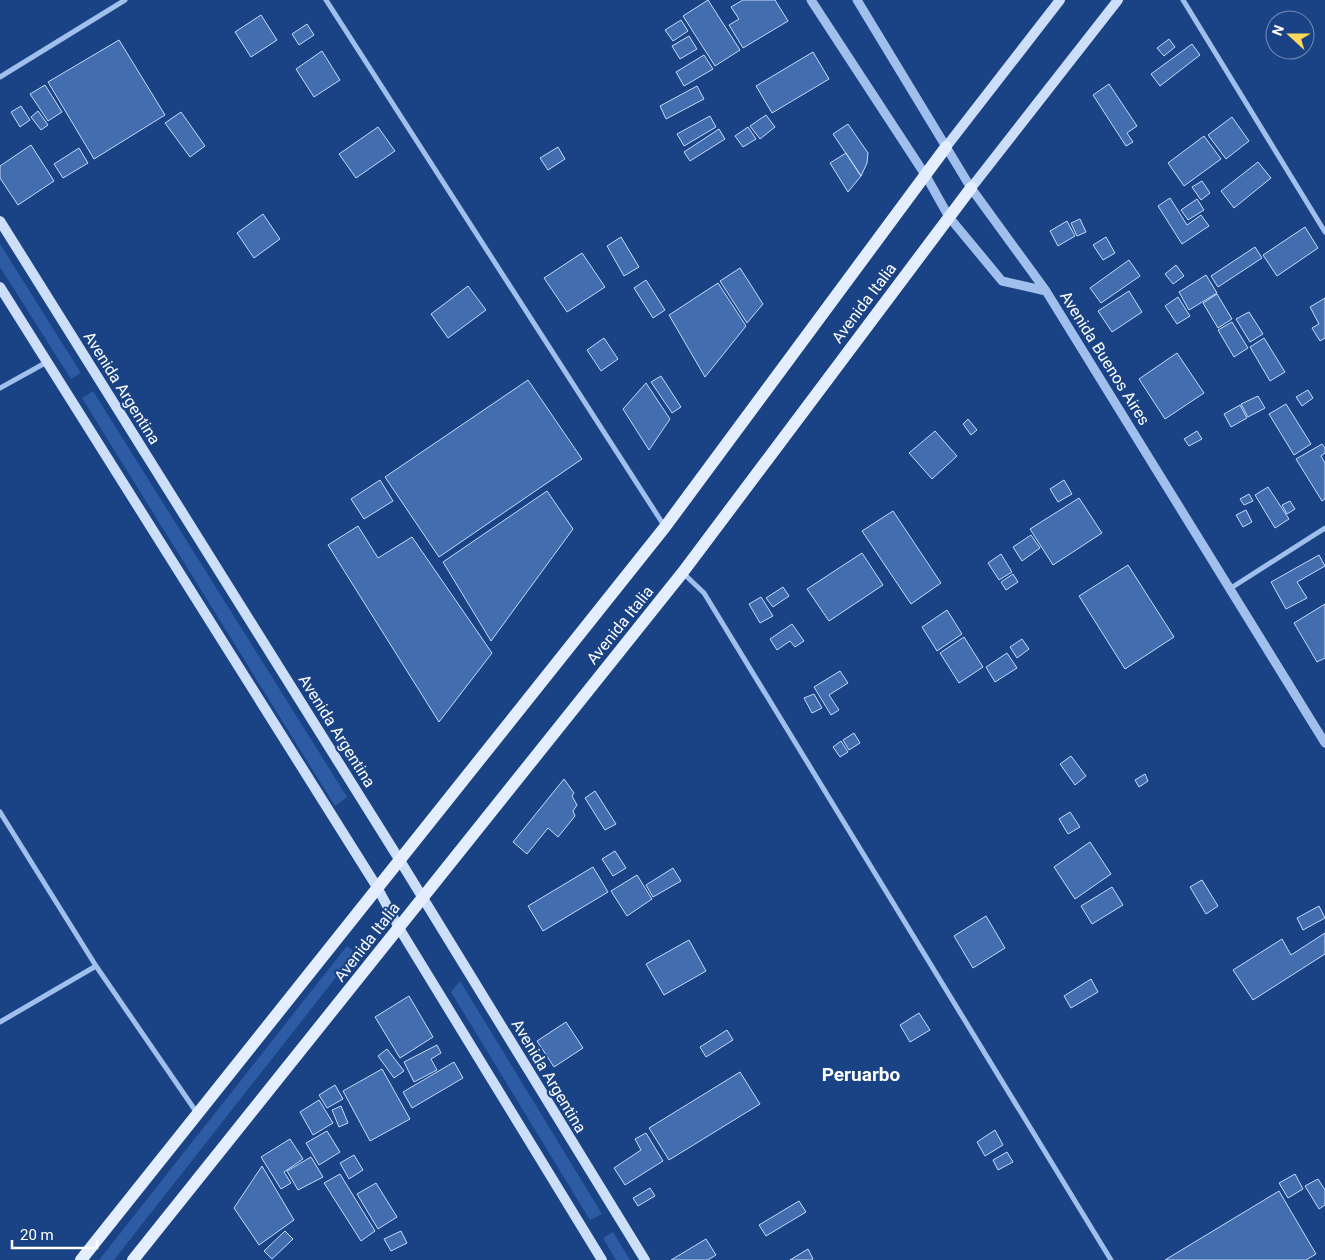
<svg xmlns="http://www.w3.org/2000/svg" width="1325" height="1260" font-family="Roboto,sans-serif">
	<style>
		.green { fill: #2d5ca4 }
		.building { fill: #426daf; stroke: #c6daf9 }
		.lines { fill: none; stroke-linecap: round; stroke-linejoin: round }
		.minor { stroke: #a0bfec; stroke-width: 5 }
		.tertiary { stroke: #a0bfec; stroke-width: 9 }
		.secondary { stroke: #cddef9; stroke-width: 10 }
		.primary { stroke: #e5eeff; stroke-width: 12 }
		.labels { text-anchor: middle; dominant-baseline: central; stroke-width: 4.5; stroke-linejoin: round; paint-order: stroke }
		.street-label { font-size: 16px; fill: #fff; stroke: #1a4386 }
		.quarter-label { font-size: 19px; font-weight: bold; fill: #fff; stroke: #1a4386 }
	</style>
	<rect width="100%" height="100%" fill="#1a4386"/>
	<!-- green -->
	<path class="green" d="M0 244 81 373 71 379 0 267Z
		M93 391 347 797 335 806 82 398Z
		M347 946 355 953 114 1260H99Z
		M460 981 602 1214 590 1220 451 992Z
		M613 1232 630 1260H616L603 1238Z"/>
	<!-- building -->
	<path class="building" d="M708 0 740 50 715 66 683 16Z
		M743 0H775L788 21 743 48 729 25 739 19 731 7Z
		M261 15 277 40 251 57 235 32Z
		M681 20 688 31 673 41 665 30Z
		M307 24 314 35 299 45 292 34Z
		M689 36 697 49 680 59 672 46Z
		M1169 39 1175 47 1164 56 1157 48Z
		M119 40 165 115 94 159 48 82Z
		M1192 44 1200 55 1160 86 1151 74Z
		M322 51 340 80 314 97 296 69Z
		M813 52 829 79 772 113 756 86Z
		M704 55 713 69 684 86 676 72Z
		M1109 84 1137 126 1127 133 1133 142 1126 146 1093 95Z
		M45 85 62 112 48 121 30 94Z
		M697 86 704 99 666 119 660 106Z
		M21 106 30 120 20 127 11 112Z
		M38 111 48 125 41 130 31 117Z
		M181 112 205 146 190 157 165 123Z
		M766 115 775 127 760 139 750 126Z
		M710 116 716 127 684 146 677 134Z
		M1232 117 1249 141 1226 159 1208 135Z
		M848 124 868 153 867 163 861 176 833 134Z
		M378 127 395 151 356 178 339 154Z
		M748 127 756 139 743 147 735 136Z
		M719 129 725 139 690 161 684 152Z
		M1204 136 1221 159 1184 186 1168 163Z
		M31 145 54 181 18 205 0 178V166Z
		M558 147 565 159 548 170 540 158Z
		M79 148 88 163 63 178 54 164Z
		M846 153 861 176 848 192 830 163Z
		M1258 162 1271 178 1234 208 1221 191Z
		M1202 181 1210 193 1201 200 1192 187Z
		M1170 198 1187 225 1201 215 1209 226 1182 244 1158 206Z
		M1197 199 1204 210 1188 220 1181 210Z
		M263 214 280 239 254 258 237 233Z
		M1080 219 1086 232 1077 236 1071 223Z
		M1067 221 1075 236 1058 246 1050 231Z
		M1305 227 1318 248 1277 276 1263 255Z
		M621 237 639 267 624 276 607 246Z
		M1106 237 1115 253 1103 260 1093 245Z
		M1255 247 1262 258 1218 287 1211 276Z
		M582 253 605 287 567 312 544 278Z
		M1129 260 1140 276 1101 303 1090 288Z
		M1176 265 1184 276 1173 284 1165 274Z
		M740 268 763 304 747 323 720 281Z
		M1206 275 1217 293 1189 310 1179 292Z
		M646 280 665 310 653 318 634 288Z
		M718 283 746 326 705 377 669 315Z
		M468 286 486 310 448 338 431 314Z
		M1129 291 1142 312 1112 332 1098 311Z
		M1217 294 1232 319 1218 328 1203 303Z
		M1178 297 1190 316 1177 324 1165 306Z
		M1325 298V338L1320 341 1312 328 1319 324 1310 307Z
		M1249 312 1263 334 1250 342 1236 319Z
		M1232 322 1248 348 1234 357 1218 330Z
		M604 338 618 359 601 371 587 350Z
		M1264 338 1285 372 1270 381 1250 347Z
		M1177 353 1204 393 1165 419 1139 379Z
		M661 376 681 407 672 413 651 382Z
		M528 380 582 459 439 557 385 477Z
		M646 383 670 419 649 450 623 409Z
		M1308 390 1313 398 1302 406 1296 397Z
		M1258 396 1265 408 1248 417 1241 404Z
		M1286 404 1311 444 1294 455 1269 414Z
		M1240 405 1247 418 1231 427 1224 414Z
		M968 419 977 430 971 435 963 424Z
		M935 431 957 456 932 479 909 453Z
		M1197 431 1202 439 1189 446 1184 439Z
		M1322 444 1325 448V453L1321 456 1325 463V499L1322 501 1296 459Z
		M380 480 393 501 364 519 351 499Z
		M1064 480 1072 494 1058 502 1050 489Z
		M1268 487 1289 519 1275 528 1255 495Z
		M547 491 573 529 491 641 443 562Z
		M1249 494 1253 501 1244 505 1240 499Z
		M1079 498 1102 533 1053 565 1030 529Z
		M1290 501 1295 509 1287 514 1282 505Z
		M1246 510 1252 522 1243 527 1236 515Z
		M893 511 941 583 911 604 862 531Z
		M358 526 378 558 412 537 492 653 439 722 328 545Z
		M1031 535 1040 548 1022 561 1013 547Z
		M862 553 883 585 829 621 807 589Z
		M1001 554 1012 572 999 580 988 563Z
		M1319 555 1325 566 1297 582 1307 598 1286 609 1271 582Z
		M1128 565 1174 637 1125 669 1079 596Z
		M1013 574 1018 582 1006 590 1001 582Z
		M783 587 789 596 773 607 766 598Z
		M761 597 773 616 760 623 749 604Z
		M1325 604V658L1317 662 1294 623Z
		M947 610 962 634 937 651 922 627Z
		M792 624 804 641 795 647 790 641 777 650 770 639Z
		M964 637 983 667 959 683 940 653Z
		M1022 639 1029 649 1017 658 1010 647Z
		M1007 653 1017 668 995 682 986 667Z
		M840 671 848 683 829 695 839 710 831 715 814 687Z
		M814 694 822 708 812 713 804 698Z
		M854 733 860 743 849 750 843 740Z
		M841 741 848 752 840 757 833 747Z
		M1071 756 1086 776 1075 785 1060 764Z
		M1145 774 1148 781 1139 787 1135 780Z
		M564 779 574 793 572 796 577 805 573 811 575 816 558 837 548 828 527 854 513 842Z
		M595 791 616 824 605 830 585 798Z
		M1070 812 1080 827 1068 834 1059 819Z
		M1090 842 1111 874 1075 899 1054 867Z
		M615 851 626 868 613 876 602 859Z
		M593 867 608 892 543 931 528 906Z
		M673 868 681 881 653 897 646 885Z
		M637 875 652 899 627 916 611 891Z
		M1202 880 1218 906 1206 914 1190 887Z
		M1112 887 1123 905 1092 924 1081 906Z
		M1319 906 1325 918 1303 930 1297 918Z
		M986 916 1005 948 973 968 954 936Z
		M1325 933V954L1253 1000 1233 970 1282 939 1291 955Z
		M689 940 706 971 664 995 646 964Z
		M1091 979 1098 992 1071 1008 1064 996Z
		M409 996 433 1037 400 1058 375 1017Z
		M919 1013 930 1030 910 1042 900 1025Z
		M566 1022 583 1048 554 1067 537 1041Z
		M727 1030 733 1040 706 1057 700 1047Z
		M437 1045 441 1053 431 1059 437 1070 414 1082 404 1062Z
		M387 1049 404 1071 394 1078 378 1056Z
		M454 1062 463 1078 412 1108 403 1092Z
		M382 1069 410 1119 370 1141 343 1091Z
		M740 1072 760 1104 669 1160 649 1128Z
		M335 1085 343 1099 327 1108 319 1095Z
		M319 1100 333 1123 313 1135 300 1112Z
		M341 1106 348 1123 339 1127 332 1110Z
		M995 1130 1003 1145 985 1156 977 1142Z
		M327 1131 340 1152 319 1165 306 1143Z
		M646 1133 663 1161 625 1185 614 1168 641 1150 635 1139Z
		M290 1139 303 1159 284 1172 291 1183 281 1189 261 1157Z
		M1007 1152 1013 1162 998 1170 993 1160Z
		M354 1155 363 1170 349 1179 340 1163Z
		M311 1157 323 1177 298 1190 287 1171Z
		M262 1166 294 1220 259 1245 234 1208Z
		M340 1174 375 1231 361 1241 324 1183Z
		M1295 1174 1303 1189 1288 1198 1279 1183Z
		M1318 1179 1325 1190V1205L1319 1209 1305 1186Z
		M376 1183 397 1217 378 1229 357 1194Z
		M650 1188 655 1196 638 1206 633 1198Z
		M1279 1191 1316 1254 1306 1260H1165Z
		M799 1201 806 1212 766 1236 759 1225Z
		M285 1231 293 1239 272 1259 264 1251Z
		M401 1231 407 1243 391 1251 384 1239Z
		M706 1239 716 1255 708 1260H671Z
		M808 1249 813 1259 811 1260H790Z"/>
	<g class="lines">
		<!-- minor -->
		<path class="minor" d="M326 0 665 527
			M1183 0 1325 232
			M0 77 125 0
			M0 388 47 362
			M683 573 704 593 1111 1260
			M1231 588 1325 528
			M0 812 96 966 197 1113
			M0 1022 96 966"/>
		<!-- tertiary -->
		<path class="tertiary" d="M811 0 926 176 949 217 1002 281 1046 291
			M857 0 971 188 1046 291 1325 743"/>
		<!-- secondary -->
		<path class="secondary" d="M946 147 1060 0
			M971 188 1118 0
			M0 221 399 859 645 1260
			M0 287 377 887 399 928 602 1260"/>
		<!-- primary -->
		<path class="primary" d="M81 1260 665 527 946 147
			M133 1260 683 572 971 188"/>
	</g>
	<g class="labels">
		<!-- street labels -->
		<g class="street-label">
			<text transform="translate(864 303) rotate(-53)">Avenida Italia</text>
			<text transform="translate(1105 358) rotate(58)">Avenida Buenos Aires</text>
			<text transform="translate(122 388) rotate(58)">Avenida Argentina</text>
			<text transform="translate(620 625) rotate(-51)">Avenida Italia</text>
			<text transform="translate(337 731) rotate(58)">Avenida Argentina</text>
			<text transform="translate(367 942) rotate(-52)">Avenida Italia</text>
			<text transform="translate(549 1076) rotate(59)">Avenida Argentina</text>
		</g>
		<!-- quarter labels -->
		<g class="quarter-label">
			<text x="861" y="1074">Peruarbo</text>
		</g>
	</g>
	<!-- north arrow -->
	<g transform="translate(1290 35) rotate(291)"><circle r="24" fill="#1a4386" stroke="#768eb6"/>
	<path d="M0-4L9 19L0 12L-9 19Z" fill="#fed85c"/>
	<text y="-8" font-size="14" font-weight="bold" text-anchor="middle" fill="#ffffff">N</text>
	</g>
	<!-- scale -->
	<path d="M12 1240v8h85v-8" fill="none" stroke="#ffffff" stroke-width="2.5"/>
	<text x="20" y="1240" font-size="15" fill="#ffffff" stroke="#1a4386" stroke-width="4" paint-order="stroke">20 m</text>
</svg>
